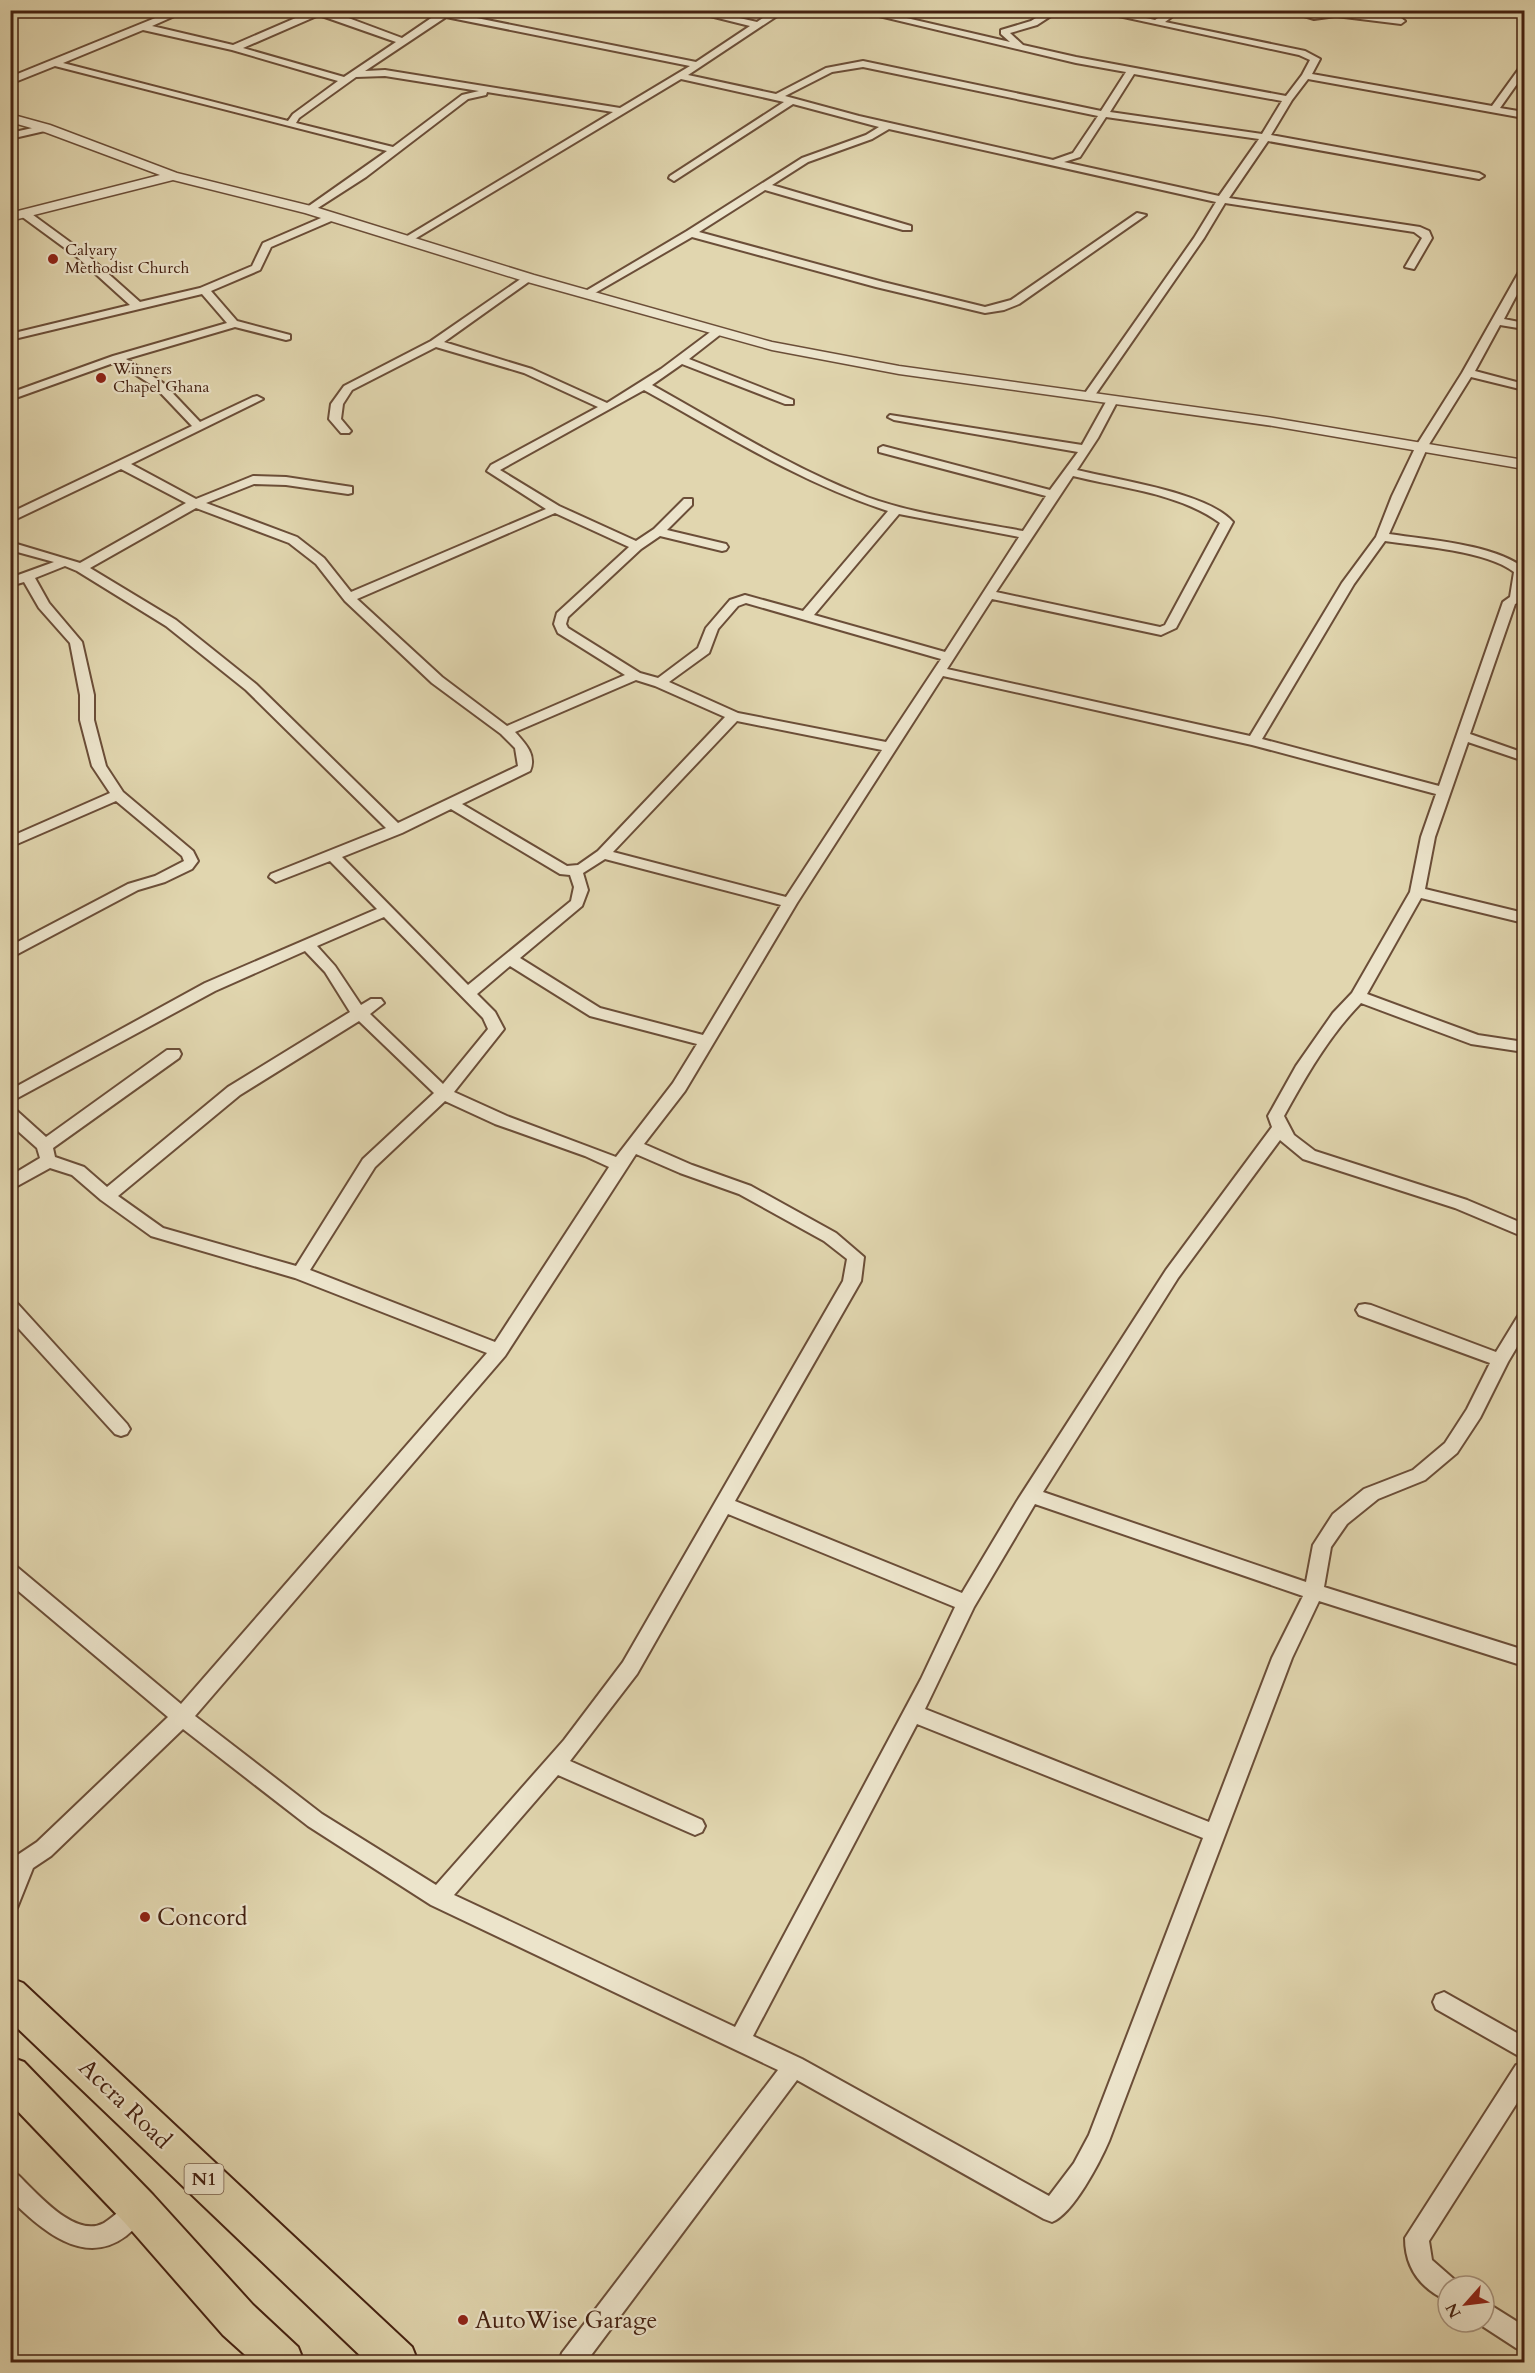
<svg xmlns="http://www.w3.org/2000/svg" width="1535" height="2373" font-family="Cardo,serif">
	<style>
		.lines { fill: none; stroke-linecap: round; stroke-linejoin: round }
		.minor-casing { stroke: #6b4e38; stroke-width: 4 }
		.tertiary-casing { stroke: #6b4e38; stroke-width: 3 }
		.trunk-casing { stroke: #442111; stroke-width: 4 }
		.minor { fill: #ece4cb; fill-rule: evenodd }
		.tertiary { fill: #ece4cb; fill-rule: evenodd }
		.trunk { fill: #e1d6af; fill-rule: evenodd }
		.poi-dot { fill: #8f2418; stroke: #ece4cb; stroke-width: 2 }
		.labels { text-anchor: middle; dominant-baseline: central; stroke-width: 4.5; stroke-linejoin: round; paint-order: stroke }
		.far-poi-label { font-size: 16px; fill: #442111; stroke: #ece4cb; text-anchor: start }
		.shield { fill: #ece4cb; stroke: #765c49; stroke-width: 1.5 }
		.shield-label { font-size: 18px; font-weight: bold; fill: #442111 }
		.near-poi-label { font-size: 24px; fill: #442111; stroke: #ece4cb; text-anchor: start }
		.near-street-label { font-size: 24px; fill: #442111; stroke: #ece4cb }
	</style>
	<rect width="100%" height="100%" fill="#e1d6af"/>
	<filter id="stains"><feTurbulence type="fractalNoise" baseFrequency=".00333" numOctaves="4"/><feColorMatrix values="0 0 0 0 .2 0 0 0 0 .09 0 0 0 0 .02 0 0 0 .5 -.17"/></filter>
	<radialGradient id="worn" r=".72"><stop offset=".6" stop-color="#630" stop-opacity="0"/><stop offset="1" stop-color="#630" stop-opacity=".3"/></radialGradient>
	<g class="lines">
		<defs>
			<path id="minor" d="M10 10H19L10 15Z
				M175 10H188L152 26 233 45 314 10H327L402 38 443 10H454L452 13 696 62 750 26 686 10H704L757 22 775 10H786L688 75 776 94 826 68 863 61 1101 111 1126 72 1076 63 854 10H872L1010 42 1001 34V30L1031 21 1049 10H1060L1037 25 1010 33 1023 45 1076 57 1286 96 1302 75 1310 60 1299 55 1091 10H1110L1155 20 1170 10H1181L1165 22 1305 51 1320 59 1312 74 1492 106 1521 66 1524 65V74L1500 108 1524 112V118L1308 79 1292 100 1271 135 1479 173 1484 176 1479 179 1268 141 1229 198 1420 227 1429 231 1432 238 1414 269 1405 267 1422 238 1414 232 1225 203 1204 238 1093 398 1089 399 1083 396 1194 238 1216 202 889 129 872 139 808 162 772 185 911 226V230H903L765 190 699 232 883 282 985 307 1011 300 1137 213 1146 215 1019 304 1004 310 985 313 876 287 692 237 588 297 583 294 584 292 687 231 802 158 866 135 879 127 793 104 674 181 669 178 670 176 784 102 681 79 408 243 403 240 404 238 613 112 487 92 486 95 468 99 366 177 310 213 305 210 306 208 387 151 55 66 10 84V77ZM319 15 396 42 344 77 243 48ZM446 17 690 66 620 108 385 70 365 71ZM143 30 232 50 338 81 293 114 288 121 63 63ZM863 67 1098 116 1073 153 1053 160 859 116 785 96 832 72ZM1134 74 1282 101 1262 134 1110 112ZM385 76 479 91 462 95 393 147 296 123 299 118 356 77ZM1106 117 1259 139 1219 196 1064 162 1080 157Z
				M1284 10 1320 14 1331 10H1342L1401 18 1405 21 1401 24 1336 16 1314 19Z
				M46 125 49 126V130L10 139V133Z
				M21 212H29L85 253 140 302 200 288 252 266 263 243 328 215H336V219L271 247 260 270 211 291 237 321 290 335V339L286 340 235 327 126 359 163 383 200 422 253 397 257 396 263 399 131 464 196 499 253 476 286 477 352 487V493L348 494 286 485 254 484 206 503 297 537 324 558 351 592 546 509 487 471 491 465 598 407 524 373 436 347 352 390 343 404 341 419 351 431 349 433H341L329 419 331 404 344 386 431 341 525 276H533L534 278 444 342 532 369 607 403 661 369 713 330H721V334L689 359 793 400V404H785L682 364 652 385C722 424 791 468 867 497 917 515 971 521 1023 531L1046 496 879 452V448L883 446 1050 490 1078 452 894 420 888 417 890 415 1082 445 1107 400H1115L1117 402 1098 438 1077 470C1116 480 1207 492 1233 522L1176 628 1161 635 992 599 947 669 1250 736 1342 583 1376 537 1392 496 1416 446 1462 373 1519 272 1524 269V281L1504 319 1524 323V329L1500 325 1475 371 1524 384V390L1471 377 1428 446 1389 534C1428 540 1493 544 1524 568V600L1515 604 1470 734 1524 753V761L1468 742 1435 837 1425 889 1524 913V923L1421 898 1367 994 1478 1035 1524 1042V1052L1471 1044 1361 1003C1329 1036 1306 1076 1284 1116L1294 1135 1315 1151 1467 1200 1524 1224V1237L1455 1208 1303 1159 1280 1140 1178 1278 1043 1492 1306 1582 1313 1545 1333 1514 1364 1489 1413 1470 1445 1443 1467 1409 1490 1363 1359 1315 1356 1310 1359 1305 1365 1304 1371 1305 1496 1352 1518 1316 1524 1315V1335L1508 1362 1480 1418 1457 1453 1425 1480 1378 1499 1347 1524 1331 1547 1324 1587 1524 1650V1666L1319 1601 1292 1658 1109 2141C1100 2162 1073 2214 1052 2222L1044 2219 797 2080 586 2362H559L562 2353 778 2070 431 1905 308 1826 183 1729 51 1856 33 1868 17 1908 10 1910V1860L37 1842 168 1717 10 1584V1564L17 1567 181 1704 487 1353 295 1278 151 1236 101 1200 72 1175 50 1168 10 1190V1176L40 1158 37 1148 10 1124V1109L16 1110 46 1137 167 1050H179L181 1054 179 1058 53 1148 55 1157 84 1167 107 1187 228 1087 350 1012 325 972 305 951 215 991 10 1102V1090L205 983 377 909 330 861 276 882 269 877 271 874 386 828 246 690 166 626 77 571 65 566 35 578 49 603 82 642 94 695V720L106 766 123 792 193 851 198 861 192 869 165 882 138 890 10 958V946L128 884 155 876 184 861 182 856 116 801 10 847V837L110 793 92 766 80 720V695L70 643 39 608 24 582 10 586V578L54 562 10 550V542L80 563 186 503 121 469 10 522V513L192 426 155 387 116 362 10 400V393L113 356 227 323 202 294 10 340V334L130 305 77 257 21 216ZM644 390C724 434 801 483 888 511L803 611 745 595 730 600 706 628 698 648 658 678 640 673 568 628 566 624 568 617 641 549 660 536 722 551 726 550 728 547 726 544 667 530 692 505V499H684L654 529 636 541 559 506 500 470ZM1073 476C1121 488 1179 493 1220 523L1165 625 1160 627 996 592ZM196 508 289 543 316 564 345 601 432 683 501 734 515 748 518 766 398 823 256 684 176 620 90 568ZM555 513 629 547 557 613 554 624 558 633 625 675 507 726 442 677 357 599ZM899 514 1019 537 945 652 814 615ZM1385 541C1420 546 1487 551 1514 572L1510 597 1503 602 1439 786 1262 739 1354 584ZM746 603 941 659 886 742 738 713 669 682 709 653 718 629 738 606ZM943 676 1252 745 1436 794 1421 837 1410 892 1352 993 1333 1013 1296 1066 1268 1116 1272 1127 1166 1270 1017 1501 962 1593 735 1501 861 1281 864 1257 836 1233 751 1186 692 1165 644 1144 685 1091 797 903ZM636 680 655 686 725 717 598 851 578 865 567 866 462 804 530 771C537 755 525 743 515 732ZM737 721 882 750 786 897 613 852ZM451 809 560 874 570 875 574 887 571 901 468 985 342 857 402 833ZM605 859 781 905 703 1035 600 1008 520 958 582 906 588 890 583 873ZM384 917 483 1018 488 1029 443 1084 370 1014 384 1003 381 999H371L361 1005 335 966 317 946ZM510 966 590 1016 697 1044 673 1083 616 1157 507 1116 454 1092 504 1029 495 1012 477 994ZM359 1021 434 1093 363 1159 296 1266 163 1228 118 1196 240 1095ZM445 1101 495 1124 585 1156 609 1167 495 1342 310 1270 375 1167ZM636 1154 680 1173 739 1194 824 1241 847 1259 843 1281 623 1662 564 1740 436 1885 322 1814 195 1716 505 1356ZM1035 1504 1303 1596 1272 1658 1209 1822 925 1709 974 1607ZM728 1514 955 1607 921 1679 735 2027 454 1895 558 1775 688 1832 695 1835 702 1832 705 1826 702 1820 570 1761 637 1674ZM917 1724 1203 1838 1089 2135 1074 2163 1049 2196 802 2059 753 2036Z
				M10 1301 16 1302 127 1424 130 1429 127 1434 121 1436 115 1434 10 1319Z
				M1444 1992 1524 2037V2059L1436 2009 1433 2002 1436 1995Z
				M1524 2062V2092L1429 2241 1432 2260 1456 2281 1459 2286H1448V2301C1421 2289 1405 2268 1405 2238L1516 2065Z
				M10 2172 18 2175C37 2193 75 2239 104 2223 117 2215 125 2203 139 2198L147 2201 151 2209C146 2220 135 2228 126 2236 83 2268 41 2229 10 2199Z
				M1484 2301 1524 2326V2352L1516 2348 1476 2322H1484Z"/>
			<path id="tertiary" d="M10 114 50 125 177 173 315 207 534 275 772 342 899 366 1273 418 1524 460V469L1273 426 899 374 772 350 524 281 305 213 173 180 10 221V213L160 175 42 131 10 122Z"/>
			<path id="trunk" d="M10 1978 23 1983 412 2347 418 2362H367L10 2021Z
				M10 2057 24 2062 153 2195 253 2305 298 2347 304 2362H253L223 2335 125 2223 10 2103Z"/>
		</defs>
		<!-- minor casing -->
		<use href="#minor" class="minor-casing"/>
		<!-- tertiary casing -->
		<use href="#tertiary" class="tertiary-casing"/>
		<!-- trunk casing -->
		<use href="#trunk" class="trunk-casing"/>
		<!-- minor -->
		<use href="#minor" class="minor"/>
		<!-- tertiary -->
		<use href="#tertiary" class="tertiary"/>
		<!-- trunk -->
		<use href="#trunk" class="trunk"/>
	</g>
	<!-- markers -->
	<g class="poi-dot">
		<circle cx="53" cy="259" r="6"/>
		<circle cx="101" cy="378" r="6"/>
		<circle cx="145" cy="1917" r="6"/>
		<circle cx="463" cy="2320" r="6"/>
	</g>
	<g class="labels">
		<!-- far-poi labels -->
		<g class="far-poi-label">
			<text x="65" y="250">Calvary<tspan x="65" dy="18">Methodist Church</tspan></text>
			<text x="113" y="369">Winners<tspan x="113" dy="18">Chapel Ghana</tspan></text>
		</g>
		<!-- shield labels -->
		<rect class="shield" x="184.5" y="2164" width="39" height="30" rx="4.5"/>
		<g class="shield-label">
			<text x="204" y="2179">N1</text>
		</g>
		<!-- near-poi labels -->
		<g class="near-poi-label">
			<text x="157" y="1917">Concord</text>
			<text x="475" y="2320">AutoWise Garage</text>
		</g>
		<!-- near-street labels -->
		<g class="near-street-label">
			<text transform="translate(125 2104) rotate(44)">Accra Road</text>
		</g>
	</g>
	<!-- margin -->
	<rect width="1535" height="2373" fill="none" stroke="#e1d6af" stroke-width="36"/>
	<rect x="12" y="12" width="1511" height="2349" fill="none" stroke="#442111" stroke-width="3"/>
	<rect x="18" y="18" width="1499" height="2337" fill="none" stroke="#442111" stroke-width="1.5"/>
	<!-- north arrow -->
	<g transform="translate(1466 2304) rotate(242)"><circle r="28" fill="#ece4cb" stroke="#a99681" stroke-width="1.5"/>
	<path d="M0-4.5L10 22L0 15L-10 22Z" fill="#8f2418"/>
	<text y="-9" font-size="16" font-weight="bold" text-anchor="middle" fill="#442111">N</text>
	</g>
	<rect width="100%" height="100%" filter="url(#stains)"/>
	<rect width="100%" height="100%" fill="url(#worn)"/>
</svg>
